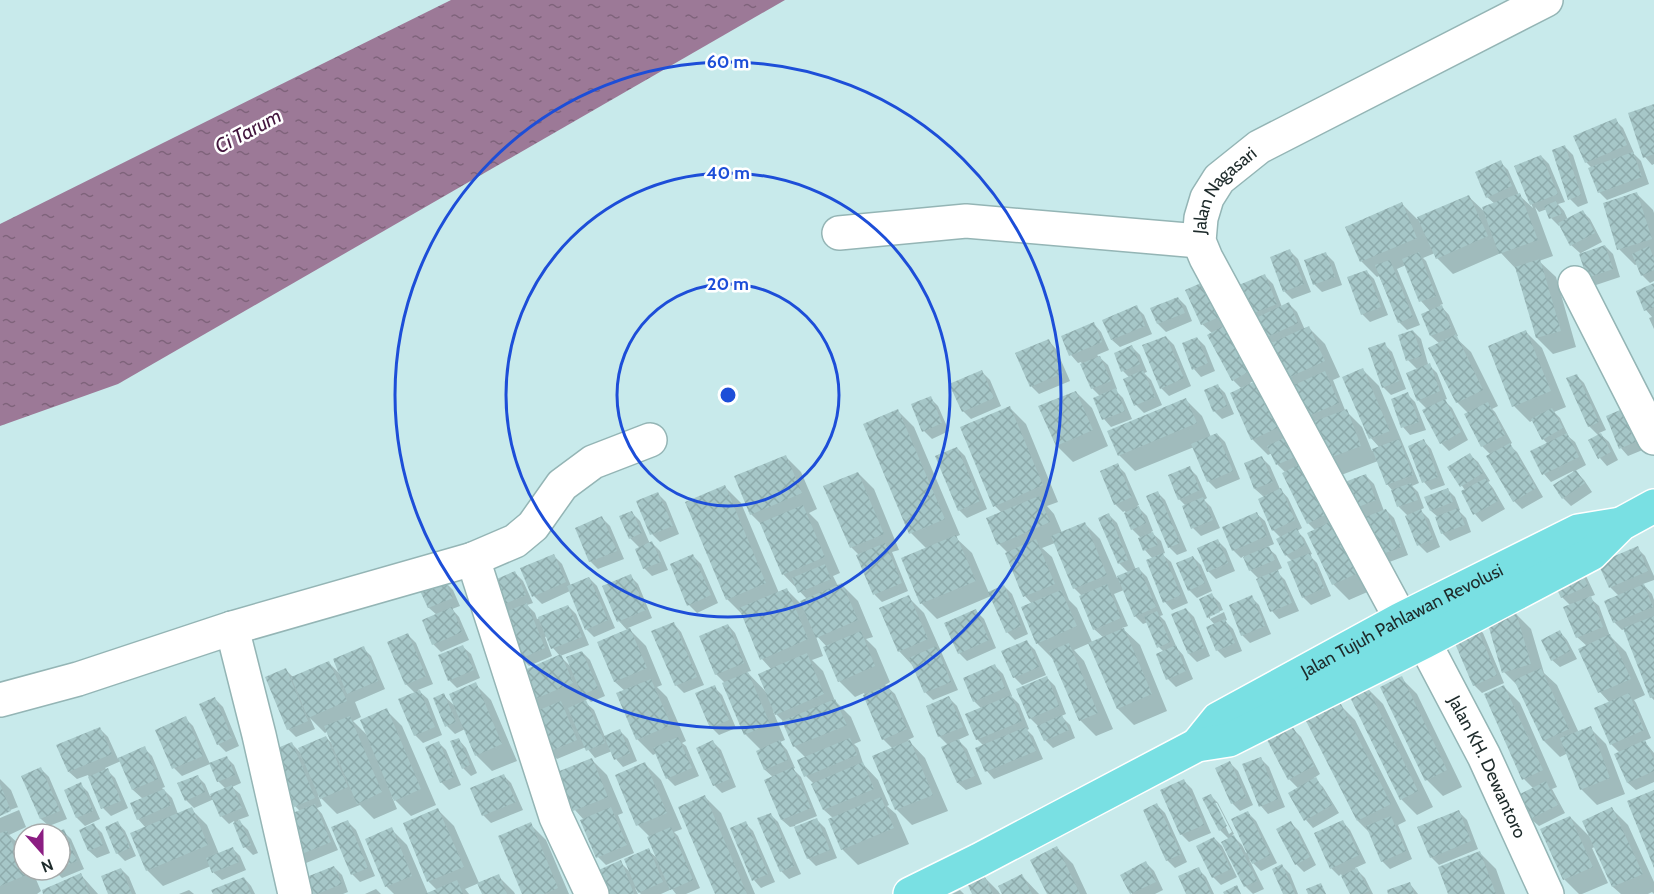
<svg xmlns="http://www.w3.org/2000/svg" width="1654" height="894" font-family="Cabin,sans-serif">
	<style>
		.water { fill: url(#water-ripples) }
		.shadow { fill: #0003; fill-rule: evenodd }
		.building { fill: url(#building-cross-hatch) }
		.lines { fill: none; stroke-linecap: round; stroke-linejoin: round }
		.minor-casing { stroke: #94b5b5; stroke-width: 36 }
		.major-casing { stroke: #fff; stroke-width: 36 }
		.minor { stroke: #fff; stroke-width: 33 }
		.major { stroke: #79e0e3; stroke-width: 33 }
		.ring { fill: none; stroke: #1d4ed8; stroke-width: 3 }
		.labels { text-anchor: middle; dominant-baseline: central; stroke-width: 5; stroke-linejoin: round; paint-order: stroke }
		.street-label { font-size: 18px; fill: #1e2b2b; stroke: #fff }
		.water-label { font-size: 20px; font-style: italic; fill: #42153d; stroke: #fff }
		.centre { fill: #1d4ed8; stroke: #fff; stroke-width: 3 }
		.ring-label { font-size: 18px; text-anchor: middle; font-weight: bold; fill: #1d4ed8; stroke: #fff; stroke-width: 5; stroke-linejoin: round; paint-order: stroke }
	</style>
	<defs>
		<pattern id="water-ripples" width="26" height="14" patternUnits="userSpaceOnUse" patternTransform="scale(1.5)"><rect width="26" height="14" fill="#9c7997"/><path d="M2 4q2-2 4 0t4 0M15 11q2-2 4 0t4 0" fill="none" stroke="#7f637b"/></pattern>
		<pattern id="building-cross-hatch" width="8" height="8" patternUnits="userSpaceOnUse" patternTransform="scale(1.5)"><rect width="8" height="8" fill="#a6c7c8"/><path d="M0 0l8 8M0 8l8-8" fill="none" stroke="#8eabac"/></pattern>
	</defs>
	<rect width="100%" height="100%" fill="#c8eaeb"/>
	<!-- water -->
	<path class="water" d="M451 0H785L118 384 0 426V224Z"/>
	<!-- shadow -->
	<path class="shadow" d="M1654 106V164L1652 165 1645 157Z
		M1615 120 1623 128 1634 153H1633L1641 161 1649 184 1607 200 1599 192 1592 168 1586 162Z
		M1565 147 1573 155 1588 203 1578 207 1570 199Z
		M1541 156 1549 164 1565 202 1558 204 1564 211 1568 220 1583 212 1590 219 1602 242 1581 253V254L1605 246 1613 254 1620 277 1596 285 1588 277 1580 253 1571 245 1560 225 1559 226 1551 218 1547 209 1539 212 1535 207 1553 256 1539 261 1556 277 1576 347 1553 354 1537 338 1517 270 1501 253 1453 274 1437 258 1435 253 1423 258 1426 261 1443 304 1440 305 1449 315 1458 336 1455 337 1471 352 1498 406 1492 409 1495 412 1512 443 1509 445 1517 452 1543 497 1522 509 1514 501 1491 455 1482 446 1469 414 1457 402 1431 349 1440 344 1431 336 1430 311 1421 301 1406 265 1397 269 1420 325 1407 330 1399 322 1379 276 1377 277 1361 261 1402 204 1417 219 1469 197 1486 213 1495 204 1487 197 1500 162 1508 170 1519 195 1533 208 1516 167Z
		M1637 194 1653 210 1654 213V281L1650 283 1642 275 1638 264 1635 265 1619 249Z
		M1290 251 1298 259 1311 292 1292 299 1284 291Z
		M1326 254 1334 262 1342 285 1322 292 1314 284Z
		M1366 271 1374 279 1388 315 1370 322 1362 314Z
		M1265 276 1273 284 1282 307 1289 304 1297 312 1305 330 1309 328 1325 344 1340 377 1333 380 1345 410 1362 427 1372 451 1380 448 1371 438 1344 378 1363 370 1379 386 1419 483 1412 486 1418 492 1424 508 1420 510 1429 519 1440 547 1427 553 1419 545 1408 516 1399 507 1392 490 1387 484 1378 461 1336 477 1285 379 1274 344 1266 337 1252 313Z
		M1209 281 1263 375 1250 383 1251 385 1262 380 1372 590 1349 600 1333 584 1316 531 1308 523 1286 473 1277 464 1272 453 1268 455 1252 439 1242 389 1233 380 1212 333 1202 324Z
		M1654 285V329L1649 318 1652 317 1646 310 1638 292Z
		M1178 298 1186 306 1192 321 1166 332 1158 324 1152 309Z
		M1136 307 1144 315 1152 334 1120 347 1112 340Z
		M1094 324 1101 332 1109 350 1097 355 1108 365 1117 389 1115 390 1123 398 1132 419 1111 427 1104 419 1101 397 1092 388 1081 362 1078 363 1071 355 1063 337Z
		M1413 331 1421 339 1428 364 1437 373 1447 399 1444 400 1452 408 1468 440 1449 451 1441 443 1427 409 1418 400V370L1408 360Z
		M1526 332 1542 348 1566 407 1554 412 1560 418 1569 437 1575 442 1586 465 1575 471 1584 480 1592 492 1571 506 1563 498 1574 473 1573 471 1551 482 1544 474 1548 444 1543 439 1533 420 1530 422 1514 406Z
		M1166 337 1174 345 1191 386 1169 396 1161 388Z
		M1197 338 1205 346 1215 371 1201 377 1194 369Z
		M1049 341 1056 349 1070 381 1039 394 1031 386Z
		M1384 344 1392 352 1406 389 1391 395 1383 387Z
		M1132 347 1140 355 1147 372 1144 373 1151 380 1162 405 1144 413 1136 405 1129 377 1123 371Z
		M982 372 990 380 1001 406 971 419 963 411Z
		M1576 375 1584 383 1606 430 1599 433 1609 442 1618 460 1607 466 1600 458 1590 440 1599 436 1589 426Z
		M1217 385 1225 393 1234 414 1222 419 1214 411Z
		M1076 392 1092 408 1108 446 1073 462 1057 446Z
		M1407 394 1415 402 1426 430 1410 435 1403 427 1393 400Z
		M930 398 938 406 949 431 932 439 924 431Z
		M1186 400 1202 416 1211 437 1217 434 1225 442 1240 479 1216 489 1208 481 1194 447 1135 471 1119 455Z
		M1010 408 1026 424 1058 502 1047 506 1054 514 1062 533 1084 523 1100 539 1117 578 1129 573 1119 563 1109 515 1117 523 1136 570 1139 569 1147 577 1163 615 1160 616 1165 621 1177 648 1183 655 1193 679 1176 687 1168 679 1164 652 1159 647 1148 622 1143 624 1135 616 1124 590 1114 594 1128 626 1122 628 1140 645 1167 711 1134 725 1118 709 1090 643 1074 650 1084 661 1113 729 1096 736 1080 720 1054 660 1037 643 1032 604 1025 596 1008 553 999 544 1002 513 995 506ZM1055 543 1074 588 1082 596 1094 629 1104 638 1092 642 1077 608 1069 600 1052 557 1042 548Z
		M1624 410 1645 449 1628 456 1621 448Z
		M898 411 914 427 960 535 955 537 972 553 989 593 1004 586 1012 594 1028 634 1015 640 1007 632 991 596 937 619 921 603 927 549 911 533Z
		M1424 441 1431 449 1445 485 1431 490 1424 482Z
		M957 448 965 456 987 509 967 518 959 510Z
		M1470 455 1478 462 1490 481 1488 482 1493 488 1505 509 1482 522 1475 514 1465 490 1449 468Z
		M785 456 801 472 817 509 809 513 818 522 840 573 833 576 838 586 842 585 858 601 873 637 866 639 876 649 890 682 885 685 895 694 914 737 908 740 925 758 948 811 912 825 896 809 893 749 883 739 864 693 855 697 839 681 827 647 815 634 823 656 812 660 823 671 835 701 851 717 861 741 854 744 858 748 863 763H862L878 780 889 805 887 806 896 814 909 844 858 865 842 849 833 818 824 810 814 784 806 776V758L794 746 785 723 773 711 785 740 780 742 787 750 795 768 793 769 801 777 817 816 795 825 796 828 817 820 825 828 837 858 816 866 808 858 795 826 790 827 782 820 765 781 773 777 765 770 758 751 761 750 745 734 725 683 716 674 728 625 735 633 751 671 747 672 767 693 772 670 762 659 743 615 727 599 725 487 741 503 779 593 787 590 804 607 807 599 783 574 762 525 751 514Z
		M1262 458 1270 466 1280 489 1288 498 1302 528 1297 531 1304 538 1312 554 1309 555 1317 563 1331 596 1311 605 1303 597 1293 562 1286 555 1281 538 1273 530 1264 497 1255 489 1246 464Z
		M1117 465 1125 473 1139 505 1137 506 1147 516 1153 531 1151 532 1161 541 1165 553 1162 554 1171 562 1188 603 1172 610 1165 602 1153 559 1145 550 1141 538 1132 529 1125 511 1123 512 1115 504Z
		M1189 468 1197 476 1207 498 1204 500 1211 507 1220 528 1201 536 1193 528 1186 506 1179 499Z
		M858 473 874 489 899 550 892 552 908 591 882 602 875 595 859 555 851 547Z
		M1366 476 1374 484 1384 511 1386 510 1394 518 1408 555 1384 564 1354 509Z
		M1447 489 1455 497 1460 510 1459 511 1466 518 1471 532 1450 541 1442 533 1438 517 1431 511 1426 497Z
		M1158 493 1165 500 1187 551 1177 555 1169 547Z
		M658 494 666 502 679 534 660 542 652 534Z
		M632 513 640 521 650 544 652 543 660 551 668 570 652 576 644 568 640 548 630 538Z
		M1257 514 1265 521 1274 544 1267 547 1276 555 1282 568 1276 571 1285 580 1299 611 1279 619 1272 611 1259 579 1250 570 1244 556 1241 558 1233 550Z
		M602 518 610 526 624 559 598 569 590 561 576 529Z
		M1218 541 1226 549 1235 571 1216 579 1208 571Z
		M1637 548 1645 556 1654 576V580L1643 584 1652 594 1654 600V700L1651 697 1625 629 1622 630 1614 622 1619 596 1610 587Z
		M554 556 562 564 571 586 589 578 597 586 615 628 594 637 586 629 570 591 542 604 534 596Z
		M693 556 701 564 718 603 697 613 689 605Z
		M1193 557 1201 565 1212 591 1197 598 1189 590Z
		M1578 568 1586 576 1595 595 1589 597 1599 606 1610 636 1626 652 1645 695 1634 700 1636 703 1651 738 1644 741 1654 753V782L1636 790 1628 783 1616 755 1620 753 1611 744 1610 703 1600 692 1587 646 1577 637 1571 606 1562 597Z
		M515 573 523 581 533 603 527 605 535 613 537 619 568 606 576 614 589 645 560 656 572 668 582 652 590 660 605 696 591 702 588 699 584 701 594 710 605 737 620 731 628 739 637 761 623 767 616 759 612 751 595 758 586 747 557 759 549 751 527 702 560 656 553 648 547 636 545 637 552 656 529 666 521 658 496 607Z
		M630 576 638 584 652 618 628 628 646 646 662 685 657 687 667 697 686 741 682 743 686 746 699 776 675 786 667 778 657 753 653 755 637 739 625 691 615 682 599 642 628 631 619 621Z
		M445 582 453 590 460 606 452 609 459 617 469 640 441 652 433 644 437 615 429 608 422 592Z
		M1212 595 1220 603 1223 610 1210 615V619L1224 612 1227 620 1225 621 1233 629 1242 651 1225 658 1217 650 1215 625 1208 617Z
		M908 597 924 613 958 690 933 700 925 692 914 667 899 651Z
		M1251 597 1259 605 1271 634 1250 643 1242 635Z
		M1186 609 1194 617 1210 656 1197 662 1189 654 1173 615Z
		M976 611 984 619 996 648 967 661 959 653Z
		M1515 613 1531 629 1544 673 1557 685 1579 733 1590 728 1606 744 1625 794 1597 805 1581 789 1568 753 1560 757 1544 741 1520 688 1504 672Z
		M674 624 681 632 704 685 684 693 676 685Z
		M1475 625 1483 633 1504 683 1482 693 1474 685Z
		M1560 632 1567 640 1577 659 1560 667 1552 660Z
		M408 635 416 643 433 684 418 690 428 699 442 735 423 743 415 735V693L406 684Z
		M1027 642 1035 650 1046 675 1022 685 1014 677Z
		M463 647 471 654 480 678 457 688 449 680Z
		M363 648 371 656 385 689 355 702 361 717 353 721 368 736 386 710 402 726 436 805 411 816 392 797 397 809 374 819 360 805 337 814 318 795 322 806 317 808 322 814 338 850 306 863 298 855 301 812 295 806 292 744 303 755 326 737 334 746 328 731 325 733 310 718 315 729 296 737 288 729 286 670 293 677 329 663 340 674Z
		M995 666 1003 674 1012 696H1011L1019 704 1029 729 1027 730 1033 736 1043 759 994 779 987 771 977 749 984 746 977 739 982 709 974 701Z
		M1047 678 1055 686 1066 714 1061 716 1070 725 1075 738 1053 748 1045 740 1038 726 1030 718Z
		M1401 678 1417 694 1462 787 1443 796 1427 780 1382 687Z
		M475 684 491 700 517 761 492 771 476 755 465 729 455 734 447 726 443 695 456 707Z
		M714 687 722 695 736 728 719 735 711 727Z
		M1504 687 1520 703 1557 787 1552 789 1565 813 1539 826 1531 819 1520 795 1534 789 1524 779Z
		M1367 688 1383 704 1433 807 1417 815 1401 799Z
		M949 698 957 706 969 735 958 740 967 749 982 784 966 790 958 783 948 745 939 736Z
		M215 699 223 707 239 746 226 752 218 744Z
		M1339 704 1355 720 1406 821 1398 825 1412 859 1390 869 1382 861 1370 833 1358 821Z
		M185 718 193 726 210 764 182 776 174 768Z
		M100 729 108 737 118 759 144 748 152 756 165 787 162 788 172 798 178 814 191 809 207 825 219 854 232 848 240 856 246 870 222 880 214 873 211 866 163 886 147 870 146 828 138 819 143 799 133 790 121 761 105 768 115 778 128 808 111 816 103 808 88 775 77 779 69 772Z
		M1293 729 1301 737 1320 774 1314 778 1323 787 1339 813 1313 828 1306 820 1290 794 1299 789 1289 779Z
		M459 740 466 748 477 773 471 776 463 768Z
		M438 742 446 750 461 785 449 790 441 782Z
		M713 742 721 750 736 787 722 793 714 785Z
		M226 757 234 765 241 783 232 787 240 794 249 816 238 820 248 830 258 853 253 855 245 847 234 821 229 824 221 816 214 799 194 808 186 800 197 776 205 784 210 796 226 789 218 781Z
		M591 759 607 775 623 813 618 815 634 853 606 865 598 857 584 820 575 810 559 773Z
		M1261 759 1269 767 1285 807 1268 814 1261 806Z
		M1230 763 1238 771 1253 805 1240 811 1232 803Z
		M645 764 661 780 682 829 674 832 678 836 700 888 686 894H676L672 889 661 894H641L635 888 638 894H603L620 862 632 874 648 850 659 860 650 837 638 825Z
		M41 769 49 777 67 819 49 826 41 819Z
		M503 775 511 783 523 810 491 823 483 815Z
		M0 779 11 790 26 827 9 835 23 848 24 852V870H32L41 891 37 894H0V818L19 810 18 807 0 814Z
		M1184 781 1192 789 1211 833 1189 842 1181 834Z
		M80 784 88 792 100 819 85 826 77 818 66 790Z
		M1211 796 1218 803 1234 834 1232 835 1242 845 1246 853 1248 852V813L1256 821 1277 863 1261 871 1249 859 1264 889 1253 894 1245 886 1229 839 1220 830ZM1214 803H1217L1232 832 1229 834Z
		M705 797 721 813 755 894H716Z
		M1157 805 1165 813 1187 862 1175 868 1167 860Z
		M1612 809 1628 825 1654 882V894L1652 892 1648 894H1621L1613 887 1595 847 1592 848 1608 883 1582 894H1579L1564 879 1570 817 1591 838Z
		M438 810 454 826 479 883 465 889 469 894H429L437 890 429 882 405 824Z
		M1459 812 1467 820 1478 849 1439 865 1431 857Z
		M770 814 778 822 801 874 789 879 781 871Z
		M348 822 356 830 375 876 360 882 352 874Z
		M1343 822 1350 830 1366 863 1355 868 1365 878 1373 894H1351L1341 874 1339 876 1331 868Z
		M118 823 125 831 136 856 125 861 117 853Z
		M745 823 753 831 775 882 761 888 754 880Z
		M1291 823 1299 831 1316 865 1304 872 1296 864Z
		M530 824 546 840 569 894H524Z
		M94 825 102 833 110 853 97 858 89 851 81 831Z
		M391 829 407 845 428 894H394L386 886Z
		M63 831 71 839 84 869 62 878 54 870H60V834H56Z
		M1214 838 1222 846 1237 877 1221 885 1213 877Z
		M1057 848 1073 864 1087 894H1048Z
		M1480 853 1496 869 1505 894H1450Z
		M1146 863 1154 871 1163 890 1155 894H1132L1122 875Z
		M1282 866 1290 874 1298 894H1284Z
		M334 867 342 875 348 892 343 894H307Z
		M121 869 129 877 136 894H110Z
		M1198 869 1206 877 1214 894H1187Z
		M81 875 98 894H45Z
		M982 875 998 891 1000 894H974Z
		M498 876 514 892 515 894H483Z
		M1022 876 1039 894H1004Z
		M244 878 251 886 255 894H215Z
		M1410 884 1418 894H1390Z
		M376 889 381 894H365Z
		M189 890 194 894H179Z
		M960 890 964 894H952Z"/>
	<!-- building -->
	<path class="building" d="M1654 104V154L1643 158 1628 113Z
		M1616 118 1627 145 1585 163 1573 136Z
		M1565 145 1581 195 1568 200 1552 150Z
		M1633 152 1642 177 1598 193 1588 168Z
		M1541 155 1558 194 1530 205 1514 166Z
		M1501 160 1512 186 1486 198 1475 172Z
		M1637 192 1652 239 1617 250 1603 203Z
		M1520 193 1538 240 1499 254 1482 207Z
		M1469 195 1488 236 1436 259 1417 217Z
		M1556 201 1562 214 1549 219 1544 206Z
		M1402 202 1417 238 1360 262 1345 227Z
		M1583 210 1595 233 1570 246 1558 223Z
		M1605 245 1613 269 1587 278 1579 254Z
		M1649 246 1654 258V270L1641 276 1632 254Z
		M1290 249 1304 284 1283 292 1270 257Z
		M1326 252 1335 277 1313 285 1304 260Z
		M1419 252 1436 296 1419 302 1402 259Z
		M1540 259 1561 331 1536 338 1515 267Z
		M1390 260 1413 317 1398 323 1375 265Z
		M1367 270 1381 307 1361 315 1347 277Z
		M1265 274 1277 304 1251 314 1239 285Z
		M1210 279 1226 314 1201 325 1185 290Z
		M1654 283V307L1644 311 1636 291Z
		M1178 297 1185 313 1157 324 1150 308Z
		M1289 302 1298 323 1265 338 1256 318Z
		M1137 305 1145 326 1111 340 1102 320Z
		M1442 305 1451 328 1430 336 1421 314Z
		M1232 321 1257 367 1232 381 1207 335Z
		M1094 322 1102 342 1069 356 1061 336Z
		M1309 326 1325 361 1283 380 1267 345Z
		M1413 330 1422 356 1406 361 1398 335Z
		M1526 330 1551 391 1512 407 1488 346Z
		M1456 334 1483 390 1456 403 1428 348Z
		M1166 336 1184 378 1160 389 1142 345Z
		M1197 337 1208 363 1192 370 1182 343Z
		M1049 339 1063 373 1030 387 1015 353Z
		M1385 342 1399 381 1382 388 1368 348Z
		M1132 345 1140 364 1121 372 1114 353Z
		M1100 356 1111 381 1091 389 1080 364Z
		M1430 363 1440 391 1417 401 1406 373Z
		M1363 368 1390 431 1369 439 1342 377Z
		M982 370 994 398 962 412 949 384Z
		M1143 370 1155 397 1134 406 1123 379Z
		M1325 371 1339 403 1306 417 1292 386Z
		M1577 374 1599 422 1588 427 1566 378Z
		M1262 378 1284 425 1251 440 1230 393Z
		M1218 384 1227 406 1213 412 1204 390Z
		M1116 388 1125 411 1102 420 1093 398Z
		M1076 391 1093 430 1056 446 1038 406Z
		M1408 392 1419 422 1401 428 1391 399Z
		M931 396 942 423 922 432 911 404Z
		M1186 398 1197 423 1118 456 1107 431Z
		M1445 399 1461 432 1440 444 1422 410Z
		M1488 402 1505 435 1481 447 1464 414Z
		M1010 406 1043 485 993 507 960 427Z
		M1552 408 1563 428 1542 440 1531 419Z
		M1625 408 1638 441 1619 449 1606 416Z
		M898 409 945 519 909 534 863 424Z
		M1347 409 1361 446 1319 462 1305 425Z
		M1217 433 1233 471 1207 482 1191 444Z
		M1567 433 1579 457 1542 475 1530 451Z
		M1601 433 1611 452 1598 459 1588 440Z
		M1284 438 1293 458 1276 465 1267 446Z
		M1399 439 1413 475 1386 485 1372 449Z
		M1424 439 1438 477 1422 483 1408 446Z
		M1510 443 1536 488 1513 502 1486 456Z
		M957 447 980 501 958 511 935 456Z
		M1470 453 1483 473 1460 487 1447 467Z
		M786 455 802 493 750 515 734 476Z
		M1262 456 1273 482 1254 489 1244 463Z
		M1304 462 1329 513 1307 524 1282 473Z
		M1118 463 1132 497 1114 505 1100 471Z
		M1190 466 1200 490 1178 500 1168 475Z
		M1576 470 1585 483 1562 499 1553 485Z
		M858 472 884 534 850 548 823 486Z
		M1366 474 1376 500 1353 509 1342 483Z
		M1486 478 1498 501 1473 515 1461 491Z
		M1411 483 1418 500 1397 507 1391 490Z
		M725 485 766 583 726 600 685 502Z
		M1281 488 1295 520 1272 531 1258 499Z
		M1448 488 1453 502 1430 511 1424 497Z
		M1158 491 1180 543 1168 548 1146 496Z
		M658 492 673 526 650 535 636 501Z
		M1039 496 1050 522 997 545 986 518Z
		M1203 497 1213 520 1191 529 1182 506Z
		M803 505 825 557 782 575 760 523Z
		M1139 506 1146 523 1131 530 1124 513Z
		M1458 508 1465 525 1441 534 1435 517Z
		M1386 509 1401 547 1375 557 1360 519Z
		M1421 509 1433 539 1417 546 1405 516Z
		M632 511 642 533 629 539 619 516Z
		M1257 512 1267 536 1232 551 1222 527Z
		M1109 513 1128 560 1118 564 1098 518Z
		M602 516 617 551 589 562 575 528Z
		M1332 521 1358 573 1332 585 1307 533Z
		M1085 522 1107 575 1073 589 1051 536Z
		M1297 528 1305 545 1285 556 1276 539Z
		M1153 532 1158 545 1143 551 1138 538Z
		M956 535 976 581 920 604 901 558Z
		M1036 539 1055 584 1023 597 1005 553Z
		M1218 539 1228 563 1207 572 1197 548Z
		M652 541 661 562 643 569 635 549Z
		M885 543 902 583 873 595 856 555Z
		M1269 546 1275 560 1249 571 1243 557Z
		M1638 546 1648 571 1609 588 1598 563Z
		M1163 553 1181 595 1163 603 1146 560Z
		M1310 553 1324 588 1302 598 1287 562Z
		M554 554 566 582 532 597 520 568Z
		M693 554 711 595 687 606 670 564Z
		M1193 556 1205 583 1188 591 1176 563Z
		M825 564 831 579 798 593 792 578Z
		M1579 566 1588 586 1561 598 1552 579Z
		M1139 567 1156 607 1134 617 1117 576Z
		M1278 570 1292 603 1270 612 1256 579Z
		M515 571 526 595 495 608 485 584Z
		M631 574 646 610 617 622 602 586Z
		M589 577 608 620 585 630 567 586Z
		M445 581 453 598 428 608 420 591Z
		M842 583 858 620 816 638 800 601Z
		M1107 584 1121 618 1093 630 1079 596Z
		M1644 584 1653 607 1613 623 1604 601Z
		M1004 585 1021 626 1006 633 988 592Z
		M787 588 808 639 760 660 739 608Z
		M1061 590 1077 626 1036 644 1021 607Z
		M1212 593 1220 612 1207 618 1199 599Z
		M909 595 928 639 898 652 879 608Z
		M1252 595 1265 626 1241 636 1229 605Z
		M1591 596 1603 627 1576 638 1563 607Z
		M527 603 545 648 520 659 501 614Z
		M568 605 582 637 551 649 538 617Z
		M452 607 462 632 432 645 422 620Z
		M1186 608 1204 648 1188 654 1171 614Z
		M976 609 989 640 958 654 944 623Z
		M1157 611 1170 642 1157 648 1144 617Z
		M1516 612 1531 664 1502 673 1487 621Z
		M1654 616V697L1650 698 1623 628Z
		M1225 619 1235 643 1216 651 1206 627Z
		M674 622 697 677 675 686 651 631Z
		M1475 623 1497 675 1473 686 1451 634Z
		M728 624 744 663 715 675 699 636Z
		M630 628 647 668 614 682 597 642Z
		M1124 628 1152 694 1117 709 1088 643Z
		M1560 630 1570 651 1551 661 1541 640Z
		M861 631 875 666 838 682 823 647Z
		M408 633 426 676 405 685 387 642Z
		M1610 634 1631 679 1598 693 1578 649Z
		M1027 640 1039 667 1013 678 1001 651Z
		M1069 643 1098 713 1079 721 1049 651Z
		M463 645 474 670 448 681 438 655Z
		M1176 645 1186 671 1166 680 1156 654Z
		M364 646 378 681 347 694 333 659Z
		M936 646 951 682 924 693 909 658Z
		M582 651 598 688 582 695 566 657Z
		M807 653 824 694 775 715 758 674Z
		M561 654 573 683 525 703 513 675Z
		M329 661 347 701 308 718 291 677Z
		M995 664 1005 688 973 702 963 678Z
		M286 668 308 721 287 730 265 677Z
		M1541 668 1569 729 1543 741 1514 680Z
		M748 672 770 724 744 735 722 683Z
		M1047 676 1059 706 1029 719 1016 689Z
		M1402 676 1447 770 1425 781 1380 687Z
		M651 679 671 725 636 740 616 693Z
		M476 682 502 744 475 756 449 694Z
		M715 685 729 720 710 728 695 693Z
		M888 685 907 729 882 740 863 695Z
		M1504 685 1543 770 1522 780 1484 694Z
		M1367 686 1418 791 1400 800 1349 695Z
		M420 690 435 727 414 736 398 699Z
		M444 693 456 722 445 727 433 698Z
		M1629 693 1644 730 1610 745 1594 708Z
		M1011 695 1022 721 976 740 965 714Z
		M949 696 963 727 938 737 926 706Z
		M215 697 232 738 217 745 199 704Z
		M835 699 847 725 793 747 782 721Z
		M586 700 605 743 586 751 568 708Z
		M561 701 577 740 548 752 532 713Z
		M1340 702 1391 804 1357 821 1305 719Z
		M387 708 421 789 394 801 360 720Z
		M1062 715 1069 730 1044 741 1037 726Z
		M186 716 203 756 172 769 155 730Z
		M350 716 382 792 357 804 324 726Z
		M1591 726 1610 778 1580 790 1560 738Z
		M100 727 112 754 68 772 56 745Z
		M1026 727 1036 751 985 772 975 748Z
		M1293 727 1314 766 1288 780 1267 740Z
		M620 729 630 753 614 760 604 736Z
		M326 736 348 787 320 799 298 748Z
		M678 737 692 768 666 779 653 748Z
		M459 738 470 765 462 769 450 741Z
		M850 738 857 755 804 777 797 760Z
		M959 739 975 776 957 783 941 747Z
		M713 740 730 779 713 786 696 748Z
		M780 740 788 760 764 770 756 751Z
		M910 740 933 795 895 810 872 756Z
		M1645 740 1654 760V771L1627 783 1614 754Z
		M439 741 454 777 440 783 425 747Z
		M292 742 315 798 294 807 270 751Z
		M145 746 158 779 132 790 118 758Z
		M227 756 235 775 217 782 209 763Z
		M1261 757 1278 799 1259 807 1242 764Z
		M592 758 608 797 573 811 557 772Z
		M1230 761 1246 797 1231 804 1215 768Z
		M645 762 667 813 636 826 615 775Z
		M863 762 874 789 823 810 811 784Z
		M41 767 60 811 40 819 21 776Z
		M793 767 811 808 781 820 764 780Z
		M108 768 121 801 101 809 88 777Z
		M504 774 516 802 482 816 470 788Z
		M198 775 205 792 185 801 177 783Z
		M1316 777 1332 805 1304 821 1288 793Z
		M1184 779 1204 825 1180 835 1160 790Z
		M1546 781 1558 805 1530 819 1518 795Z
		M81 782 93 811 76 818 64 790Z
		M0 784 11 811 0 816Z
		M232 785 242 808 220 817 210 794Z
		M164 789 171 805 137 820 130 803Z
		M1654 790V868L1627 801Z
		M1211 794 1227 826 1219 831 1202 798Z
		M705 795 747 894H715L678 807Z
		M881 797 894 828 841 850 828 819Z
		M1157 803 1181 854 1166 861 1143 810Z
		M315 804 331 842 297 856 280 818Z
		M192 807 208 845 146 871 130 833Z
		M611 807 627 845 596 858 580 820Z
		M1612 807 1643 874 1612 887 1582 821Z
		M438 808 464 867 427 882 403 823Z
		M1459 810 1471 841 1430 858 1417 827Z
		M1248 811 1270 855 1252 864 1231 819Z
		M771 813 794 866 780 872 757 818Z
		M1391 816 1406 851 1381 862 1366 826Z
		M1570 816 1593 867 1563 880 1540 829Z
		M817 818 830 850 807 859 794 827Z
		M240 820 251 845 243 848 233 823Z
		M348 820 368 868 351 875 331 827Z
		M1343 820 1359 855 1330 869 1314 833Z
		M118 821 130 848 116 854 105 827Z
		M746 821 768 874 752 881 730 828Z
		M1291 821 1310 857 1295 865 1276 829Z
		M531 822 558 888 544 894H522L498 836Z
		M94 823 103 845 88 851 79 830Z
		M392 827 412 876 385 887 365 839Z
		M671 827 693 880 670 890 647 837Z
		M64 829 77 861 60 868V834H53Z
		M7 831 26 875 0 886V833Z
		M1234 835 1257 881 1244 887 1221 842Z
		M1214 837 1231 869 1212 878 1196 846Z
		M1057 846 1080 894H1047L1030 860Z
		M233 847 239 862 212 873 206 858Z
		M649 848 663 882 638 893 624 859Z
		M1480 851 1496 894H1448L1438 867Z
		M621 860 634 894H601L592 873Z
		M1146 861 1156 882 1130 894 1120 875Z
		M1282 864 1295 894H1283L1272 869Z
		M334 866 342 884 317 894H305L299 880Z
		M1199 867 1211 894H1186L1178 876Z
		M121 868 132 894H108L101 876Z
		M1357 868 1369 891 1363 894H1350L1341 876Z
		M81 873 90 894H43L42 890Z
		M983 873 993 894H972L966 881Z
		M499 874 507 894H482L477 883Z
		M1022 874 1032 894H1002L998 886Z
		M244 877 251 894H213L211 890Z
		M457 880 463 894H425Z
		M1410 882 1414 894H1388L1387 890Z
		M1321 883 1326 894H1308L1306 889Z
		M1237 885 1241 894H1224L1223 892Z"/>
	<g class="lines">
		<defs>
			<g id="minor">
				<path d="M839 233 966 221 1199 241"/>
				<path d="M1575 283 1654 438"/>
				<path d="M473 559 556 817 592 894"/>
				<path id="s1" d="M1401 619 1206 258 1199 241 1201 218 1207 198 1219 179 1259 147 1546 0"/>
				<path d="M232 628 259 735 295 894"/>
				<path id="s2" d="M1424 642 1484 756 1547 894"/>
				<path d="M0 700 78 679 232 628 473 559 515 541 533 526 562 485 593 462 650 440"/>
			</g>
			<g id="major">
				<path id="s3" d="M1197 745 1218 719 1401 619 1578 531 1621 524"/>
				<path d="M910 894 979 860 1197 745 1229 740 1424 642 1591 554 1621 524 1654 506"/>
			</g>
		</defs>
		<!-- minor casing -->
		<use href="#minor" class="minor-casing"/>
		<!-- major casing -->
		<use href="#major" class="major-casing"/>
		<!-- minor -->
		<use href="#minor" class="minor"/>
		<!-- major -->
		<use href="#major" class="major"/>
	</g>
	<!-- distance rings -->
	<g class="ring">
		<circle cx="728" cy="395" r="111"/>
		<circle cx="728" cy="395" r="222"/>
		<circle cx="728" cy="395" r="333"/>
	</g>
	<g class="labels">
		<!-- street labels -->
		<g class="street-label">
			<text stroke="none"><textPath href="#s1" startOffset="488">Jalan Nagasari</textPath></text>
			<text stroke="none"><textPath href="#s3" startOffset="242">Jalan Tujuh Pahlawan Revolusi</textPath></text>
			<text stroke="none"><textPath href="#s2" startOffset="140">Jalan KH. Dewantoro</textPath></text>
		</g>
		<!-- water labels -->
		<g class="water-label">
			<text transform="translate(248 131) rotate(-28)">Ci Tarum</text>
		</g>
	</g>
	<circle cx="728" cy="395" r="9" class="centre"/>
	<g class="ring-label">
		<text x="728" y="68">60 m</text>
		<text x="728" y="179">40 m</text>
		<text x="728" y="290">20 m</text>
	</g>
	<!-- north arrow -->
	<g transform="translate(42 852) rotate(159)"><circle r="28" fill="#ffffff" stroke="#a5aaaa" stroke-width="1.5"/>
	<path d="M0-4.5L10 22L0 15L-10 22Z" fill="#8b1e82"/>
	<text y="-9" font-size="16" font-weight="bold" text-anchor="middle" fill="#1e2b2b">N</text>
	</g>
</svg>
